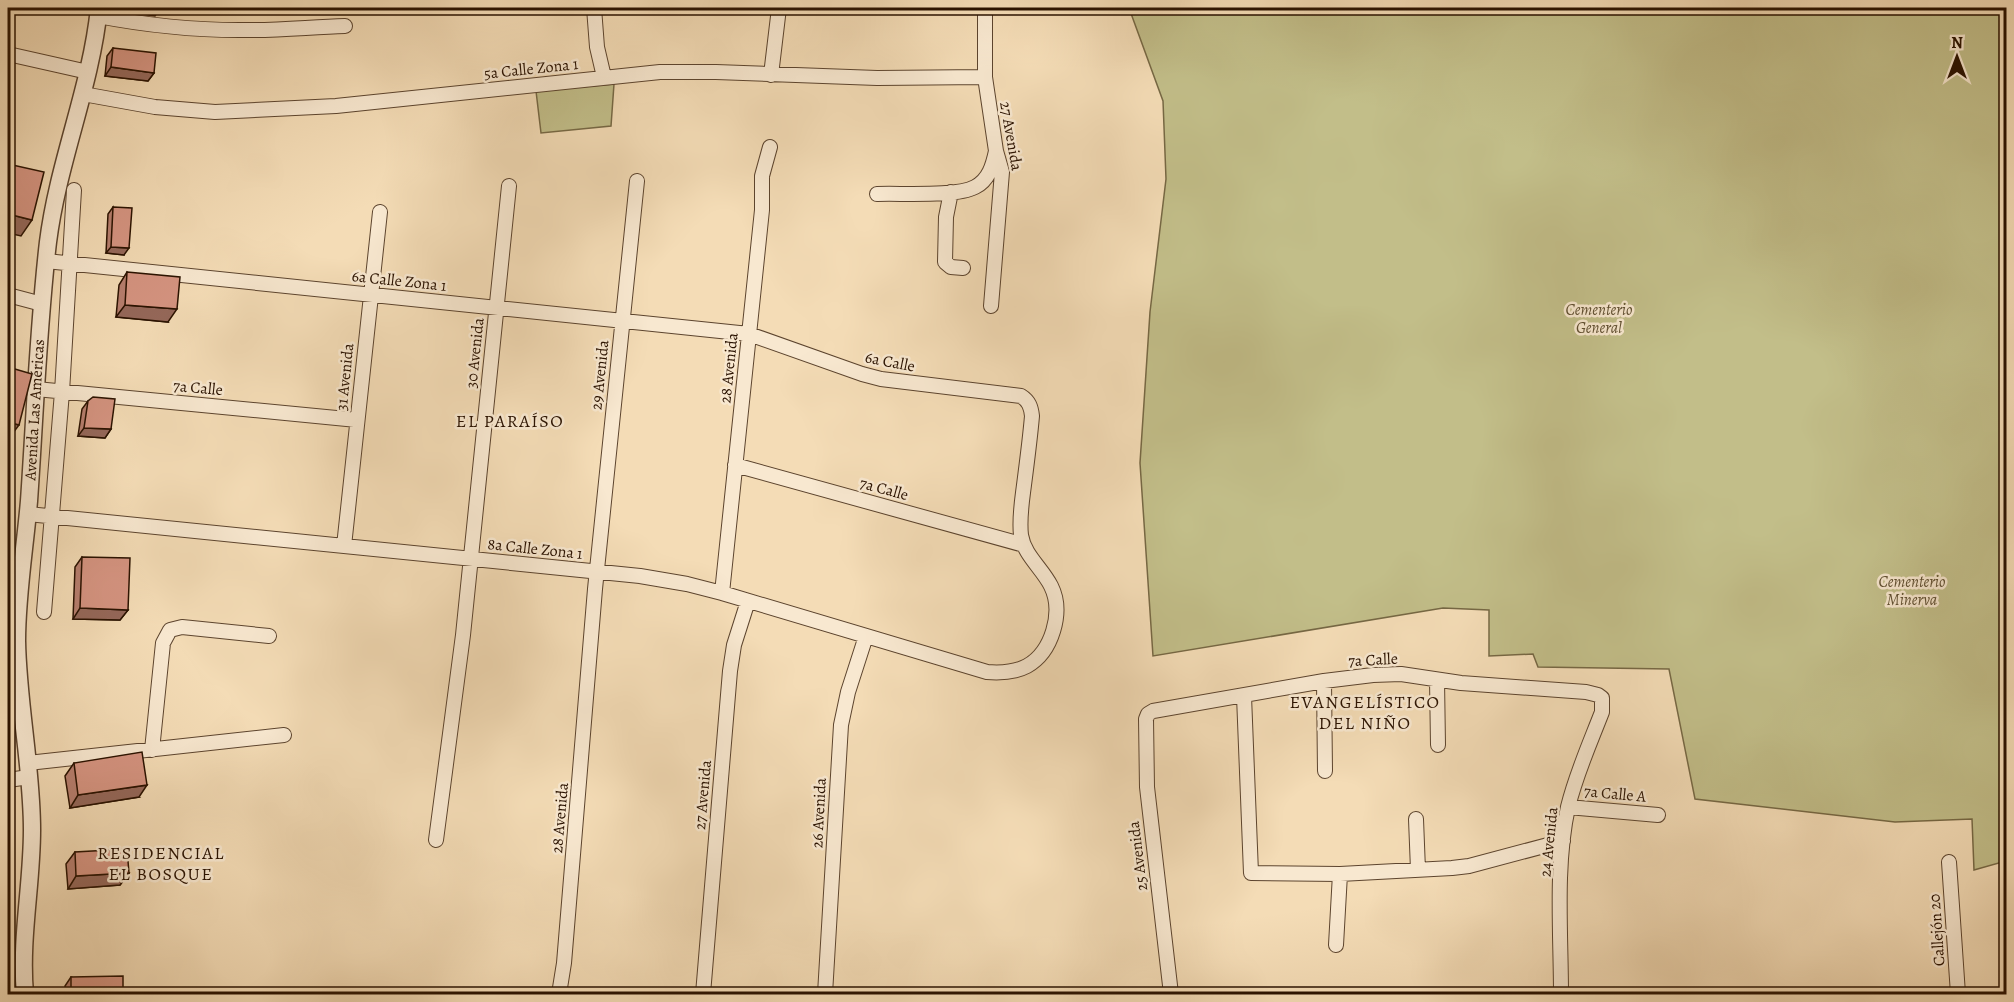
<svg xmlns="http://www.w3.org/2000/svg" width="2014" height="1002" font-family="Alegreya,serif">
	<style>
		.green { fill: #c2be89; stroke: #766844; stroke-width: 1.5 }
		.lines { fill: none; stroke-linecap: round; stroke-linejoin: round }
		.minor-casing { stroke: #5c442e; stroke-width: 16 }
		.tertiary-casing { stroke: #5c442e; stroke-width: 19 }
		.minor { stroke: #f8e8d0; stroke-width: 14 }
		.tertiary { stroke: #f8e8d0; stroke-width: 16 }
		.wall { fill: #b77f6f; stroke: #2a1200; stroke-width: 1.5 }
		.shaded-wall { fill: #95685a; stroke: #2a1200; stroke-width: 1.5 }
		.building { fill: #d59481; stroke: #2a1200; stroke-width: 1.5 }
		.labels { text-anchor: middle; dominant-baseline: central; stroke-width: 5; stroke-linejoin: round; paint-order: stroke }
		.street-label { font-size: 16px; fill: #2a1200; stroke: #f8e8d0 }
		.park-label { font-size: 16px; font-style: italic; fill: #5f4e30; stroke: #f8e8d0 }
		.neighbourhood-label { font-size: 18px; letter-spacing: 1.5px; fill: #2a1200; stroke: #f8e8d0 }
	</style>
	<rect width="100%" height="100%" fill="#f4dcb6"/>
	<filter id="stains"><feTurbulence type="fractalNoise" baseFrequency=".00333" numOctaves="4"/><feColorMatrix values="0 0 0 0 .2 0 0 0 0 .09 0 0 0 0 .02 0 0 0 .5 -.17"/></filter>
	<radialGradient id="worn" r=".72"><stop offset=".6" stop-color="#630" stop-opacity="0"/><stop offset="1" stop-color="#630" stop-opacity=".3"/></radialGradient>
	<!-- green -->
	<path class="green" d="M1129 8H2006V861L1974 870 1972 819 1895 822 1695 799 1669 669 1538 667 1533 654 1489 656V610L1443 608 1153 656 1140 463 1150 312 1166 179 1163 101Z
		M614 84 611 126 541 133 536 91Z"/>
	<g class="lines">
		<defs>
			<path id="minor" d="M594 8 597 47 604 77
				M985 8V77L996 151 1002 172 991 306
				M98 16C145 25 191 30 239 30 274 31 310 27 345 26
				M8 54 88 72
				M771 75 779 8
				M83 94 155 107 215 112 336 106 660 72H716L877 78 985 77
				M951 192 946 217 945 262 951 267 963 268
				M877 194C901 193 956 197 975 187 989 180 993 165 996 151
				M8 295 42 304
				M36 389 357 420
				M735 465 1024 545
				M28 514 640 576 687 584 722 593 987 672C1000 673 1014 673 1027 666 1052 652 1064 612 1051 586 1042 568 1024 555 1021 535 1019 518 1022 501 1024 485 1027 462 1030 439 1032 416 1031 407 1029 401 1021 396L881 379 862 374 749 334 46 261
				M344 546 380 212
				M722 593 762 210V176L770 147
				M44 612 62 392 74 190
				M1437 680 1438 745
				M1324 681 1325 771
				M1244 696 1251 873 1340 874 1452 868 1469 866 1563 841
				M152 750 163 643 170 630 182 627 269 636
				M28 763 284 735
				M8 780 29 777
				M1568 807 1658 815
				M1416 819 1418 870
				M436 840 463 635 509 186
				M1949 862 1958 994
				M1336 945 1340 874
				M559 994 564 963 595 589 637 181
				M703 994 730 671 734 645 748 601
				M825 994 841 725 848 692 866 636
				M1171 994 1147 787 1146 719 1148 714 1153 711 1324 681 1373 675 1401 674 1461 683 1586 692 1598 695 1602 698V712C1590 743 1576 774 1568 807 1555 866 1561 934 1561 994"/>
			<g id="tertiary">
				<path id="s1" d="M25 994C20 939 32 885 32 830 32 767 18 704 17 641 17 594 25 548 29 501 35 415 38 328 48 242 58 162 91 87 99 8"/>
			</g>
		</defs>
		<!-- minor casing -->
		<use href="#minor" class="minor-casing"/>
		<!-- tertiary casing -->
		<use href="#tertiary" class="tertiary-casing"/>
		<!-- minor -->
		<use href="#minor" class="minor"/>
		<!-- tertiary -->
		<use href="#tertiary" class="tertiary"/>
	</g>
	<!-- wall -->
	<path class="wall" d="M113 48 154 73 148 81 105 76 107 56Z
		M113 207 124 255 106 253 108 214Z
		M127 272 168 322 116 317 119 285Z
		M88 401 111 429 105 438 78 436 82 409Z
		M82 557 128 610 120 620 73 619 75 567Z
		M74 763 139 797 70 808 65 776Z
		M75 852 129 873 120 885 68 889 66 864Z
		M71 977 119 994H65V986Z"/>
	<!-- shaded-wall -->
	<path class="shaded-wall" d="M131 8H161L155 16 127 12Z
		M111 67 154 73 148 81 105 76Z
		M8 214 32 220 21 236 8 233Z
		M111 247 129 248 124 255 106 253Z
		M125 305 177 309 168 322 116 317Z
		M8 422 19 425 10 437H8Z
		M84 428 111 429 105 438 78 436Z
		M80 608 128 610 120 620 73 619Z
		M147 785 139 797 70 808 78 795Z
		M129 873 120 885 68 889 76 876Z
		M123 989 119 994H68L71 991Z"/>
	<!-- building -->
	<path class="building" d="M113 48 156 53 154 73 111 67Z
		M8 164 44 172 32 220 8 214Z
		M113 207 132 208 129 248 111 247Z
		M127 272 180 277 177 309 125 305Z
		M8 367 32 374 19 425 8 422Z
		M93 397 115 399 111 429 84 428 88 401Z
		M82 557 130 558 128 610 80 608Z
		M142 752 147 785 78 795 74 763Z
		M127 849 129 873 76 876 75 852Z
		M123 976V989L71 991V977Z"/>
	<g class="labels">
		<!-- street labels -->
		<g class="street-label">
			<text transform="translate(531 69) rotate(-6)">5a Calle Zona 1</text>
			<text transform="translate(1011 136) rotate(80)">27 Avenida</text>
			<text transform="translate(399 281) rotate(6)">6a Calle Zona 1</text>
			<text transform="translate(475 353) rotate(-84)">30 Avenida</text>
			<text transform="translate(890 362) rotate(11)">6a Calle</text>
			<text transform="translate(729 368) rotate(-84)">28 Avenida</text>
			<text transform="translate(600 375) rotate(-84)">29 Avenida</text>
			<text transform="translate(345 377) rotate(-84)">31 Avenida</text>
			<text transform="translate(198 388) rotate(5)">7a Calle</text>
			<text stroke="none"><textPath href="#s1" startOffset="586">Avenida Las Américas</textPath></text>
			<text transform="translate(884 489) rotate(15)">7a Calle</text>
			<text transform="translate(535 549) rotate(6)">8a Calle Zona 1</text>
			<text transform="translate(1373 660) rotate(-3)">7a Calle</text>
			<text transform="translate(1615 794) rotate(5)">7a Calle A</text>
			<text transform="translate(703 795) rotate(-85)">27 Avenida</text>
			<text transform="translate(819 813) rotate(-87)">26 Avenida</text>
			<text transform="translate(560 818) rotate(-85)">28 Avenida</text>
			<text transform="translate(1549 842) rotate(-84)">24 Avenida</text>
			<text transform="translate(1138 856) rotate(-97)">25 Avenida</text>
			<text transform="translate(1937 930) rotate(-94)">Callejón 20</text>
		</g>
		<!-- park labels -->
		<g class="park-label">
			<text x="1599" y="310">Cementerio<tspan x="1599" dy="18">General</tspan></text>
			<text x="1912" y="582">Cementerio<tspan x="1912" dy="18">Minerva</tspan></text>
		</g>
		<!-- neighbourhood labels -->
		<g class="neighbourhood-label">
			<text x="510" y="421">EL PARAÍSO</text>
			<text x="1365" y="702">EVANGELÍSTICO<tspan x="1365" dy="21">DEL NIÑO</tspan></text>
			<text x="161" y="853">RESIDENCIAL<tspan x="161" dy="21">EL BOSQUE</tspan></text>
		</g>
	</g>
	<!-- margin -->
	<rect width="2014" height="1002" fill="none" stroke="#f4dcb6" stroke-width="30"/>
	<rect x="9" y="9" width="1996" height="984" fill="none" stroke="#2a1200" stroke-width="3"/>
	<rect x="15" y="15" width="1984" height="972" fill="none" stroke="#2a1200" stroke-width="1.5"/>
	<!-- north arrow -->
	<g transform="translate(1957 57)" stroke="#f8e8d0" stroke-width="4.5" paint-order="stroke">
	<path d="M0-4.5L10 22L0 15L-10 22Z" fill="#2a1200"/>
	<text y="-9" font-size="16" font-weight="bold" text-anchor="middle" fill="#2a1200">N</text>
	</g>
	<rect width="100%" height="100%" filter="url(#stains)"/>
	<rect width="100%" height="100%" fill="url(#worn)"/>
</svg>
